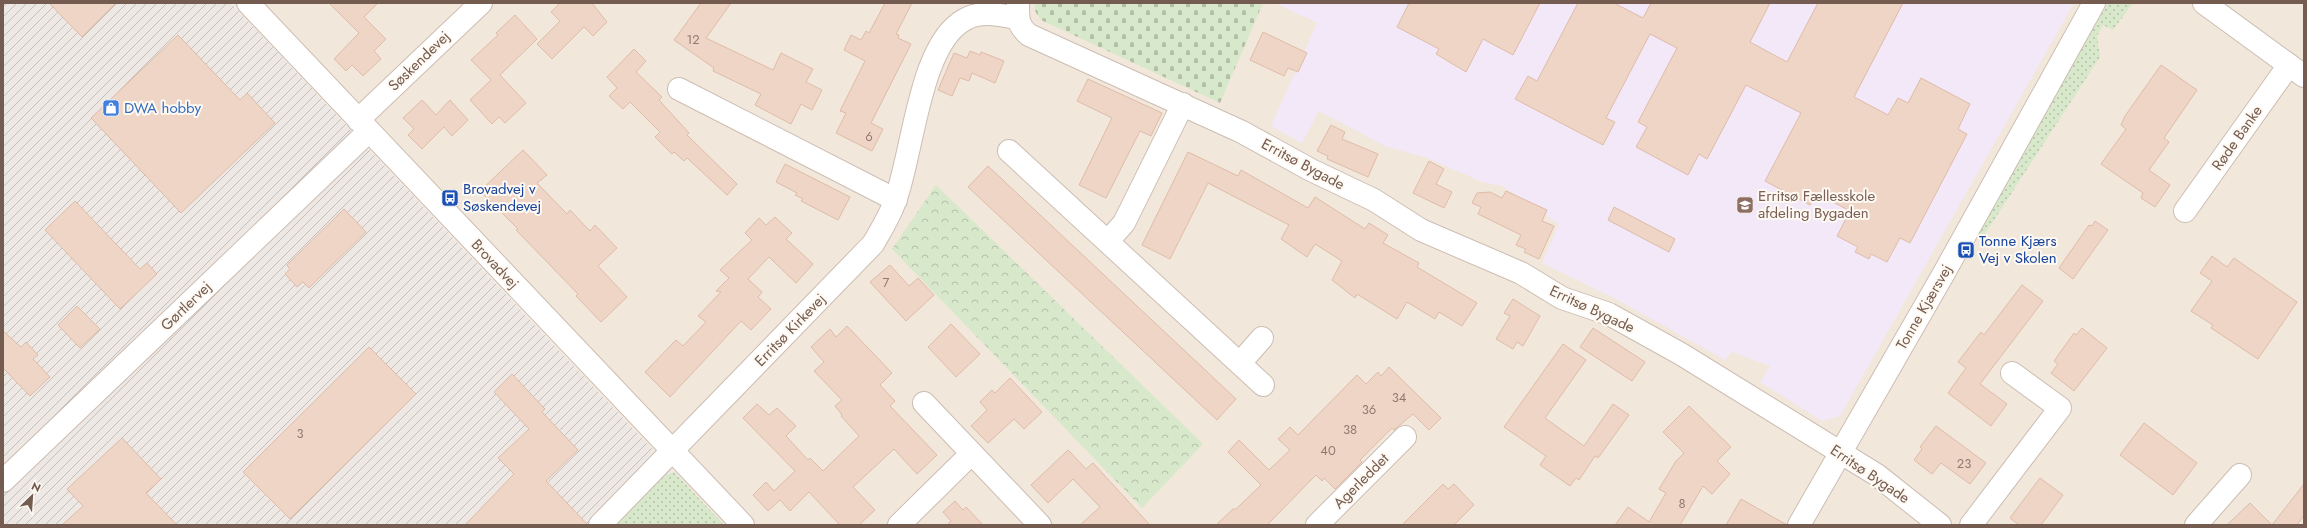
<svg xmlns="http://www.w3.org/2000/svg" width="2307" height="528" font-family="Jost,sans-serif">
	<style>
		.residential { fill: #f2e7db }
		.industrial { fill: url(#industrial-furrows) }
		.education { fill: #f2e8f8 }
		.grass { fill: url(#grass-dots) }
		.cemetery { fill: url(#cemetery-stones) }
		.park { fill: url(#park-crowns) }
		.building { fill: #eed5c6; stroke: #dfbba8 }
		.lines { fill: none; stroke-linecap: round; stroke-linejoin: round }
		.minor-casing { stroke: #cdbdb2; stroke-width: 24 }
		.tertiary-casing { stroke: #cdbdb2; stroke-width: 24 }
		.minor { stroke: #fff; stroke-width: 22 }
		.tertiary { stroke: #fff; stroke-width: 22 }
		.labels { text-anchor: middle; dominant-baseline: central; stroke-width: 4; stroke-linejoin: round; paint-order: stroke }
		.number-label { font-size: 13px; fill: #937a6e }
		.street-label { font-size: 15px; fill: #755c50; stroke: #fef9f2 }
		.shop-label { font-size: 15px; fill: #366cbe; stroke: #fef9f2; text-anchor: start }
		.transit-label { font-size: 15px; fill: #164399; stroke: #fef9f2; text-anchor: start }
		.education-label { font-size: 15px; fill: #785e54; stroke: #fef9f2; text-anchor: start }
	</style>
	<defs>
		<pattern id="industrial-furrows" width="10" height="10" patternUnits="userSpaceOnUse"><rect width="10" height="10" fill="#ede8e4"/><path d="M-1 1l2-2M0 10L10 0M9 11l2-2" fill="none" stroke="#c5bfbb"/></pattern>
		<pattern id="grass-dots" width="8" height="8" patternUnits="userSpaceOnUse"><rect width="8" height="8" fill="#d8e8cb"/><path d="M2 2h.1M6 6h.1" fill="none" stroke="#b4bfa7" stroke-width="1.8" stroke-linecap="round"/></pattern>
		<pattern id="cemetery-stones" width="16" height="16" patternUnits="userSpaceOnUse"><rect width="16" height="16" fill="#d8e8cb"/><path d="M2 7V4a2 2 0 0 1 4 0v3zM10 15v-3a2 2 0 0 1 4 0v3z" fill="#b4bfa7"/></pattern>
		<pattern id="park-crowns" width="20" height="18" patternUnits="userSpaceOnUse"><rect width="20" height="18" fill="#d8e8cb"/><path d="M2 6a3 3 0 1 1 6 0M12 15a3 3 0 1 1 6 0" fill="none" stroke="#b4bfa7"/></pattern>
	</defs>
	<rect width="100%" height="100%" fill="#fbf5ec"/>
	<!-- residential -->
	<path class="residential" d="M232 3H2304V525H724Z"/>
	<!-- industrial -->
	<path class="industrial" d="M3 3H231L724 525H3Z"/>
	<!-- education -->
	<path class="education" d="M1275 3H2074L1840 416 1822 421 1760 382 1770 366 1732 352 1725 360 1616 299 1542 263 1559 224 1502 186 1482 182 1425 157 1387 147 1319 111 1302 143 1271 126 1317 23Z"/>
	<!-- grass -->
	<path class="grass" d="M2108 3H2133L2113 30 2103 25 2097 36 2100 57 1983 237 1977 234Z
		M674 472 724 525H615L661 477Z"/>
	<!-- cemetery -->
	<path class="cemetery" d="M1035 3H1263L1220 103 1041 20 1035 11Z"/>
	<!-- park -->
	<path class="park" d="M936 185 1203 444 1142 508 892 249Z"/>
	<!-- building -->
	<path class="building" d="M49 3H116L82 37Z
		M329 3H378L364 17 386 39 374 51 381 59 363 76 352 65 346 71 334 59 359 33Z
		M560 3H592L607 22 593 36 584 27 552 59 537 44 560 21 551 12Z
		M701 3H731L706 38 773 70 781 53 813 69 806 82 822 90 812 110 801 104 791 124 755 105 761 94 713 71 714 68 674 40Z
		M885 3H912L896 34 899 35 898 38 911 44 871 123 883 129 872 151 836 133 846 113 840 111 865 61 844 50 851 35 861 40 866 31 869 33Z
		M1409 3H1540L1513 55 1483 39 1466 72 1436 54 1439 49 1397 27Z
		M1578 3H1614L1643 18 1651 3H1770L1750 42 1787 62 1818 3H1903L1854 97 1888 115 1898 98 1908 103 1921 78 1970 104 1958 129 1967 134 1910 243 1900 238 1887 262 1871 254 1869 259 1855 252 1858 247 1837 236 1850 211 1816 193 1810 205 1765 181 1801 113 1746 85 1707 159 1699 154 1688 175 1636 147 1647 127 1638 122 1677 48 1650 34 1606 118 1615 122 1603 145 1515 99 1528 76 1537 81Z
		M515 15 537 39 500 75 526 103 505 123 499 117 492 124 470 100 491 80 471 60 498 35 496 33Z
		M1263 32 1307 53 1298 72 1288 68 1284 76 1250 60Z
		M178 35 240 100 247 93 275 123 181 213 91 118Z
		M634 49 646 61 636 72 662 97 659 100 689 133 687 135 737 184 727 195 687 158 684 161 674 152 672 154 655 137 660 132 630 102 623 109 609 96 617 88 607 77Z
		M970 51 980 55 981 52 1004 61 995 83 972 73 969 81 960 78 952 96 938 90 954 53 967 58Z
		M2161 65 2197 90 2164 138 2169 142 2149 170 2170 185 2155 207 2141 198 2143 193 2101 164 2126 129 2121 125 2125 116Z
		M1088 79 1162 113 1151 136 1140 131 1106 198 1079 185 1112 118 1077 101Z
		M422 100 436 115 450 100 468 120 452 136 444 127 422 149 408 135 414 129 403 118Z
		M1331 125 1345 132 1342 139 1378 154 1368 177 1327 159 1328 156 1317 151Z
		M523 150 547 175 537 183 567 214 570 210 590 231 595 225 617 248 598 266 627 297 601 322 576 296 578 294 516 230 518 229 480 191Z
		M1188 152 1238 176 1241 170 1308 208 1315 197 1365 229 1369 223 1388 235 1383 243 1419 263 1417 267 1477 303 1462 326 1439 312 1435 319 1407 302 1397 319 1357 294 1355 298 1332 280 1342 261 1315 244 1307 257 1281 239 1289 225 1208 183 1170 259 1142 245Z
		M1429 161 1444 169 1436 184 1452 192 1444 208 1413 193Z
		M785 164 850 197 838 220 801 201 803 199 795 195 797 193 776 182Z
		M988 166 1236 399 1217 420 968 187Z
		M1506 191 1547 210 1542 221 1554 226 1539 259 1524 252 1526 249 1516 245 1521 235 1478 214 1481 207 1472 203 1477 193 1490 192 1502 198Z
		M75 201 140 269 147 263 157 274 120 309 45 230Z
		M1614 207 1675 239 1669 252 1608 220Z
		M344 209 366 232 309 288 303 282 297 287 285 274 290 269 287 265Z
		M775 217 792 233 786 239 813 264 796 283 769 257 748 279 762 292 758 297 771 309 751 330 741 321 670 397 645 372 676 340 683 346 706 322 698 316 721 292 716 291 729 278 720 270 752 240 745 233 759 218 766 225Z
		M2095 221 2108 230 2073 279 2059 268 2089 225 2092 226Z
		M2212 256 2227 267 2234 258 2297 302 2258 359 2211 328 2213 325 2191 311 2212 281 2200 273Z
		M890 265 909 286 918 278 934 295 906 321 870 282Z
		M2022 285 2043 301 1980 384 2007 404 1991 426 1948 393 1966 368 1958 362 1981 332 1984 335Z
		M1513 299 1540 316 1523 346 1517 342 1513 349 1496 339 1510 316 1504 313Z
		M77 306 100 329 80 348 58 325Z
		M951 324 980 354 956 377 928 347Z
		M847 326 892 373 880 385 895 401 890 406 937 455 917 474 894 449 853 487 875 510 859 525H840L809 492 790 511 780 500 768 511 753 495 766 482 774 491 795 471 743 418 757 404 769 415 777 408 796 426 786 436 808 460 810 458 823 471 859 436 841 416 842 415 835 406 842 400 814 371 824 362 811 347 830 329 836 337Z
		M1593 328 1645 362 1632 381 1580 347Z
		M2082 328 2107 348 2074 391 2051 373 2058 364 2054 361 2074 333 2076 335Z
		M3 331 21 347 26 342 38 355 33 359 50 377 30 396 3 368Z
		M1563 344 1586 360 1545 418 1584 446 1613 404 1629 415 1598 458 1595 456 1579 480 1576 478 1570 486 1540 465 1546 456 1504 427Z
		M369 347 416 394 290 519 243 472Z
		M1389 367 1441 418 1429 430 1413 414 1394 430 1392 428 1360 460 1362 462 1335 489 1324 478 1322 481 1316 475 1267 525H1216L1233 509H1236L1261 485 1228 452 1239 440 1269 470 1290 450 1278 439 1290 427 1298 435 1357 375 1366 384 1378 372 1381 376Z
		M512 374 545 409 542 412 578 450 546 481 588 525H465L514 474 498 458 529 429 494 392Z
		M1010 378 1042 412 1024 429 1014 419 988 443 971 426 987 410 980 402 992 390 995 393Z
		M1689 406 1731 447 1717 461 1730 474 1712 494 1703 486 1680 525H1615L1628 507 1649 522 1666 493 1659 489 1676 461 1684 453 1663 432Z
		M2144 423 2197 463 2173 495 2120 455Z
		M1936 426 1986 463 1970 484 1941 463 1932 474 1914 460 1922 449 1920 447Z
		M122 438 161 479 146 493 177 525H62L83 506 67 489Z
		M1068 450 1086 469 1093 463 1150 525H1080L1100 507 1073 479 1048 503 1031 485Z
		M2040 478 2063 495 2041 525H2019L2010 518Z
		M1443 484 1448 489 1454 484 1474 505 1454 525H1402Z
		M2304 484V515L2297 525H2227L2250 503 2272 525Z
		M1741 499 1787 525H1726Z
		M955 501 963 510 966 507 983 525H947L951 521 943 512Z"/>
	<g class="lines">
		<defs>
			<path id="minor" d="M248 3 743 525
				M1018 3C1018 17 1017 25 1029 35L1242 132 1311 170 1374 200 1421 230 1521 273 1562 298 1609 314 1681 354 1877 475 1940 525
				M679 89 896 200
				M358 120 481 3
				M1009 151 1263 385
				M2185 211 2289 65
				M1108 241 1124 223 1183 104
				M1240 363 1262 338
				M924 403 1040 525
				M3 481 369 131
				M600 525 873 244C881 230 890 216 895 201 913 154 919 45 964 20 980 10 1000 15 1017 18
				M899 525 971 454
				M1317 525 1405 437
				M1799 525 1944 273 2094 3
				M1971 525 2060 408 2012 373
				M2196 525 2240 475"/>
			<path id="tertiary" d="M2204 3 2304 76"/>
		</defs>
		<!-- minor casing -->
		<use href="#minor" class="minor-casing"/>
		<!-- tertiary casing -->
		<use href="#tertiary" class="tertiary-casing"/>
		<!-- minor -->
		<use href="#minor" class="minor"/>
		<!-- tertiary -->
		<use href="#tertiary" class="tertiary"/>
	</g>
	<!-- icons -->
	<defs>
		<symbol id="shop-square" viewBox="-11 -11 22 22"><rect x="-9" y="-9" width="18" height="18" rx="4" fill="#3f7fe0" stroke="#fef9f2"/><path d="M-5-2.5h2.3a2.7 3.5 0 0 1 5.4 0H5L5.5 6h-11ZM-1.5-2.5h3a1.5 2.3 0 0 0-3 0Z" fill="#fff"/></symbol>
		<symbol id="bus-square" viewBox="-11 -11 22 22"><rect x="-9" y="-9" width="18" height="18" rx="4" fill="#1a4fb4" stroke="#fef9f2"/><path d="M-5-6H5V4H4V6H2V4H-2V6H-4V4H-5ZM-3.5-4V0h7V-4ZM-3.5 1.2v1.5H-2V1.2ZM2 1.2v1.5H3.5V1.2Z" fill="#fff"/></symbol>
		<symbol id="school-square" viewBox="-11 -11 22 22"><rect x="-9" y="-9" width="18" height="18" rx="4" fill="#8d6e63" stroke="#fef9f2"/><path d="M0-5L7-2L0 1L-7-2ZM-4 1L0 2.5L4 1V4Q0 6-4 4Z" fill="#fff"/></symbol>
	</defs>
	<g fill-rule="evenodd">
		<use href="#shop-square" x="101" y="98" width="20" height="20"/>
		<use href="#bus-square" x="440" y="188" width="20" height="20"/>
		<use href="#school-square" x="1735" y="195" width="20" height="20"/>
		<use href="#bus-square" x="1956" y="240" width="20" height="20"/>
	</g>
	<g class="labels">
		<!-- number labels -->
		<g class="number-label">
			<text x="693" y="39">12</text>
			<text x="869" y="136">6</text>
			<text x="886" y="282">7</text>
			<text x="1399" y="397">34</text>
			<text x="1369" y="409">36</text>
			<text x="1350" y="429">38</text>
			<text x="300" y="433">3</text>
			<text x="1328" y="450">40</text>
			<text x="1964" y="463">23</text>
			<text x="1682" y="503">8</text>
		</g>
		<!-- street labels -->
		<g class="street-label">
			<text transform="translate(419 61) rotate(-44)">Søskendevej</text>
			<text transform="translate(2237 138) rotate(-55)">Røde Banke</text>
			<text transform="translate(1303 164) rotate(28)">Erritsø Bygade</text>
			<text transform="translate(495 264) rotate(47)">Brovadvej</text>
			<text transform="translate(186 306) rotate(-44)">Gørtlervej</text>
			<text transform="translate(1924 307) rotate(-60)">Tonne Kjærsvej</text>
			<text transform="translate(1592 309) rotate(25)">Erritsø Bygade</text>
			<text transform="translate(790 330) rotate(-46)">Erritsø Kirkevej</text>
			<text transform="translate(1870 474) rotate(34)">Erritsø Bygade</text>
			<text transform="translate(1361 481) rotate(-45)">Agerleddet</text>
		</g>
		<!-- shop labels -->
		<g class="shop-label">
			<text x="124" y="108">DWA hobby</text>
		</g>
		<!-- transit labels -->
		<g class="transit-label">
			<text x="463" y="189">Brovadvej v<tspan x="463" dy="17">Søskendevej</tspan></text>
			<text x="1979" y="241">Tonne Kjærs<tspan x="1979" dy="17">Vej v Skolen</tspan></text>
		</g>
		<!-- education labels -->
		<g class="education-label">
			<text x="1758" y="196">Erritsø Fællesskole<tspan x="1758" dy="17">afdeling Bygaden</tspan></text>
		</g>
	</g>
	<!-- border -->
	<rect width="2307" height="528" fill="none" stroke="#755c50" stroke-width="8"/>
	<!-- north arrow -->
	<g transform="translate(32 496) rotate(25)" stroke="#fef9f2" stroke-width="3" paint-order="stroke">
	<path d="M0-3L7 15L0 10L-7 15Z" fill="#755c50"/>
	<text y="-6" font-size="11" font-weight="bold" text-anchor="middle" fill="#755c50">N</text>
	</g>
</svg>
